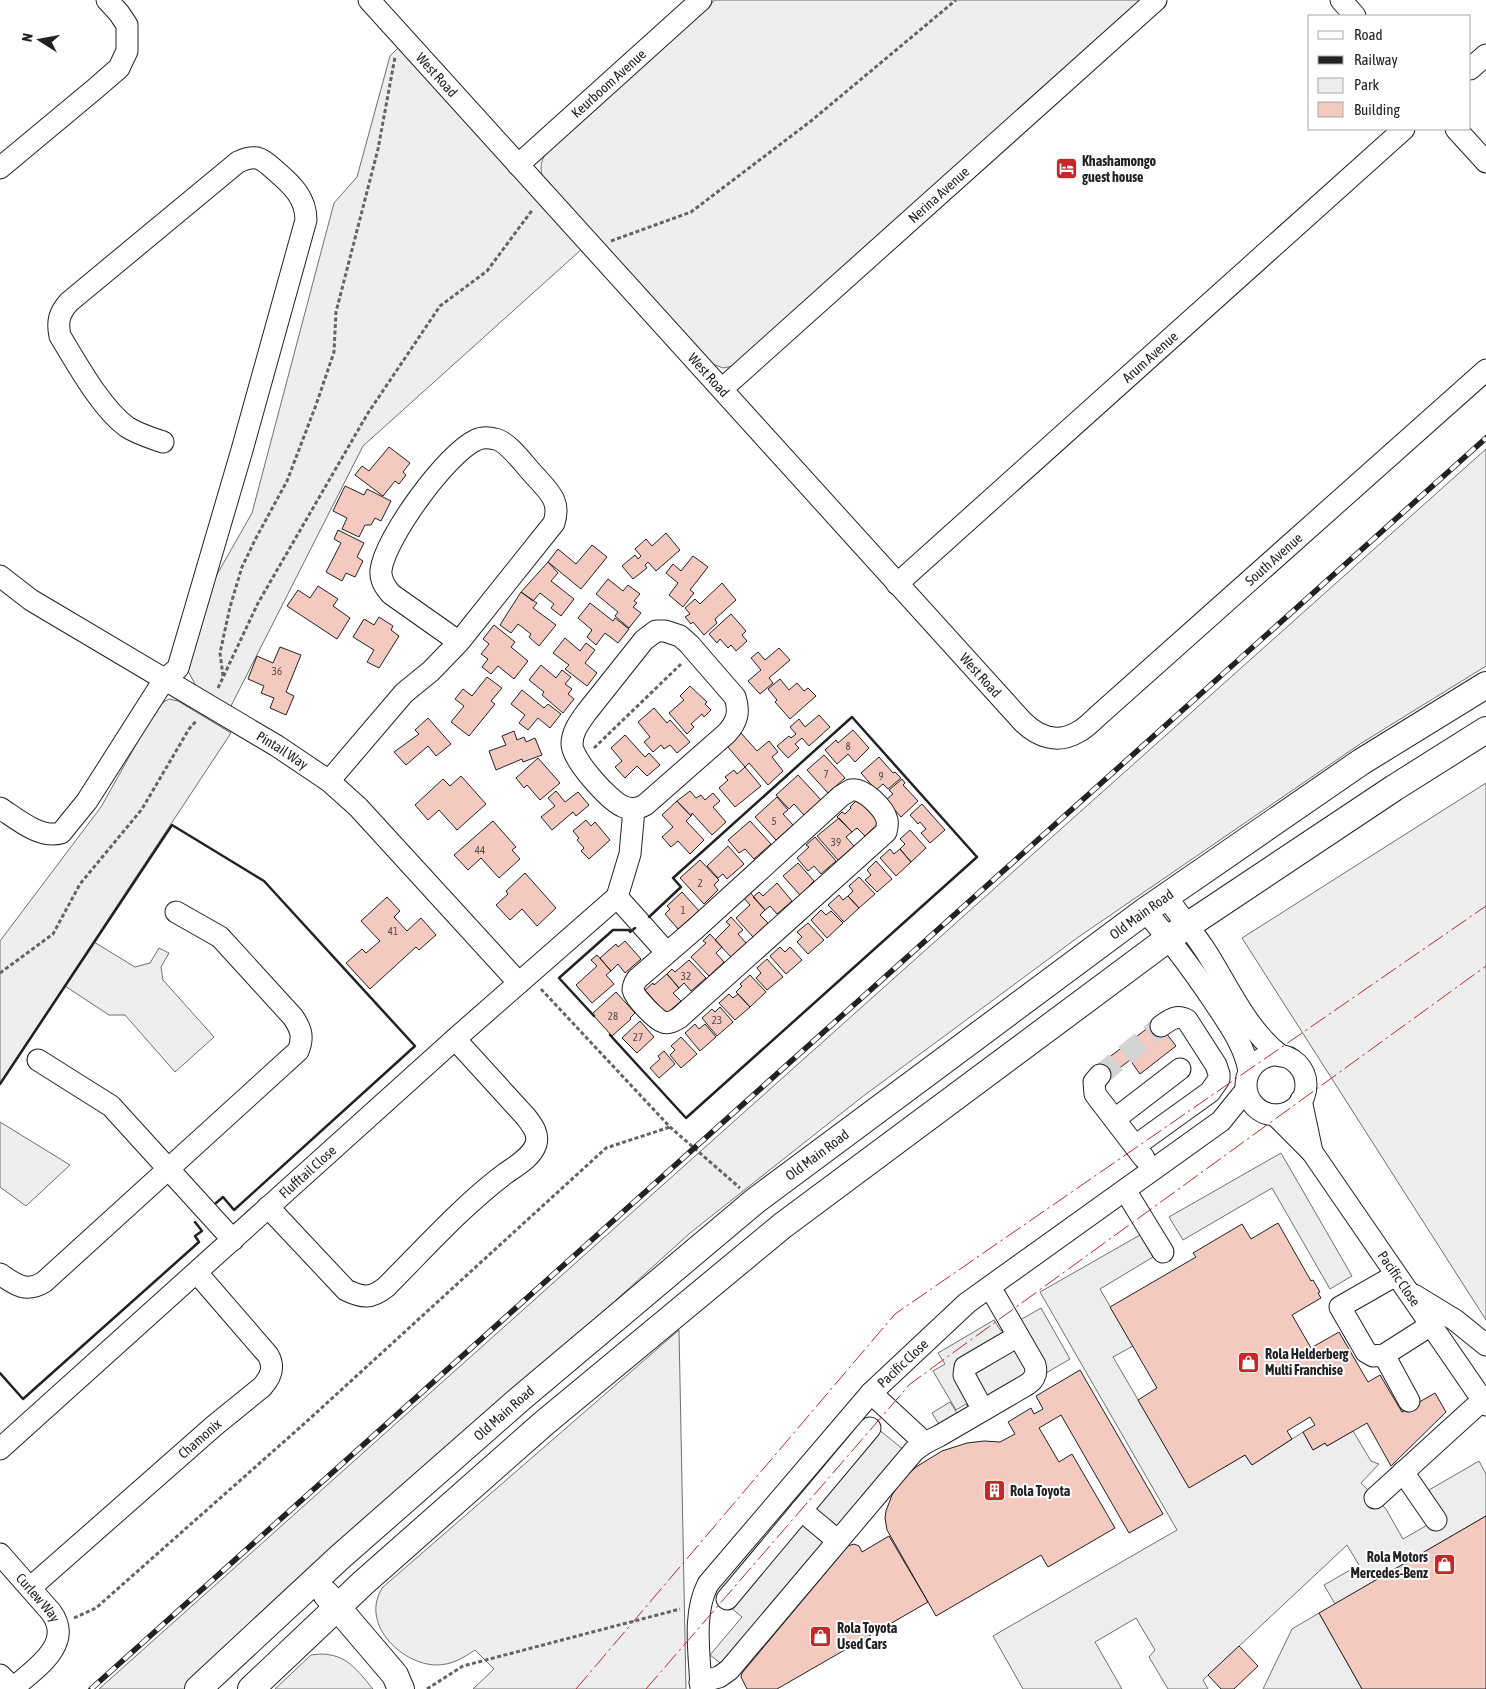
<svg xmlns="http://www.w3.org/2000/svg" width="1486" height="1689" font-family="'Asap Condensed',sans-serif">
	<style>
		.green { fill: #eee; stroke: #6f6f6f }
		.parking { fill: #ededed; stroke: #6f6f6f }
		.building { fill: #f3c9c0; stroke: #222 }
		.lines { fill: none; stroke-linecap: round; stroke-linejoin: round }
		.minor-tunnel { stroke: #d3d3d3; stroke-width: 21; stroke-dasharray: 21 11; stroke-linecap: butt }
		.minor-casing { stroke: #222; stroke-width: 23 }
		.major-casing { stroke: #222; stroke-width: 28 }
		.path { stroke: #646464; stroke-width: 3; stroke-dasharray: 4 2.5; stroke-linecap: butt }
		.minor { stroke: #fff; stroke-width: 21 }
		.major { stroke: #fff; stroke-width: 26 }
		.rail-casing { stroke: #222; stroke-width: 5.5 }
		.rail { stroke: #fff; stroke-width: 4; stroke-dasharray: 11; stroke-linecap: butt }
		.wall { stroke: #222; stroke-width: 2.5 }
		.power { stroke: #c62828; stroke-width: 1; stroke-dasharray: 18 4 2.5 4; stroke-linecap: butt }
		.labels { text-anchor: middle; dominant-baseline: central; stroke-width: 4; stroke-linejoin: round; paint-order: stroke }
		.number-label { font-size: 11px; fill: #564c4a }
		.street-label { font-size: 14px; fill: #222; stroke: #fff }
		.poi-label { font-size: 14px; font-weight: bold; fill: #222; stroke: #fff; text-anchor: start }
	</style>
	<rect width="100%" height="100%" fill="#fff"/>
	<!-- green -->
	<path class="green" d="M715 0H1142L733 366 723 368 710 363 542 175C540 166 541 161 546 153Z
		M399 47 583 248 363 446 230 708 196 686 188 671 207 592 252 513 334 203 357 177 390 56Z
		M1486 449V666L1360 744 1077 938 862 1097 690 1233 187 1689H99Z
		M169 699 178 701 231 733 0 1083V941L101 807 156 709 160 704Z
		M1486 783V1320L1242 938Z
		M94 942 135 967 150 963 159 948 169 953 161 967 163 980 214 1037 175 1072 125 1015H109L65 986Z
		M0 1122 70 1165 26 1206 0 1187Z
		M679 1330 686 1689H473L494 1669 475 1650C463 1658 452 1665 436 1665 400 1664 359 1622 383 1587Z
		M320 1654C347 1654 357 1670 373 1689H275L311 1655Z"/>
	<!-- parking -->
	<path class="parking" d="M1281 1153 1352 1276 1330 1289 1272 1188 1183 1240 1169 1217Z
		M1140 1235 1153 1257 1100 1289 1133 1346 1113 1357 1189 1487 1245 1455 1252 1465 1303 1432 1313 1450 1325 1443 1327 1446 1353 1431 1371 1461 1379 1464 1361 1483 1386 1509 1403 1539 1443 1516 1429 1490 1479 1461 1486 1474V1516L1335 1604 1324 1585 1359 1565 1347 1545 1203 1680 1208 1689H1168L1149 1657 1155 1650 1136 1618 1095 1642 1122 1689H1023L993 1636 1177 1530 1040 1292Z
		M1041 1308 1070 1359 944 1433 932 1413 950 1402 957 1413 968 1407 966 1404 956 1410 933 1371 945 1364 938 1353 994 1320 1001 1331Z
		M866 1419 910 1455 729 1670 710 1655 742 1617 717 1596Z
		M1319 1613 1362 1689H1263L1292 1629Z"/>
	<!-- building -->
	<path class="building" d="M389 447 410 463 403 472 406 475 399 484 395 481 383 496 355 475 362 466 369 471Z
		M345 486 364 495 367 489 391 501 381 521 375 518 371 525H365L359 537 342 529 347 518 333 511Z
		M338 530 364 543 357 557 363 561 355 577 346 573 342 581 326 572 341 543 334 539Z
		M666 533 680 550 656 571 648 562 645 565 647 568 633 579 622 566 635 555 638 559 641 556 635 549 646 539 652 546Z
		M592 545 607 557 581 589 548 562 558 549 576 564Z
		M693 556 708 567 690 590 694 593 683 607 669 595 678 583 666 573 673 564 681 571Z
		M548 562 558 573 551 581 574 599 561 616 551 608 554 604 540 593 533 601 521 592Z
		M608 579 623 591 628 585 640 594 634 601 637 603 633 607 641 613 629 628 615 616 618 612 596 594Z
		M722 583 736 600 715 619 717 623 704 635 693 622 691 624 685 617 690 614 685 608 695 599 700 604Z
		M318 586 338 599 333 606 350 618 337 639 287 606 298 590 310 598Z
		M521 592 537 603 533 608 556 625 539 646 529 637 531 634 518 624 511 633 500 625Z
		M590 603 613 621 615 618 629 629 618 643 605 633 596 645 587 637 592 630 578 618Z
		M731 614 746 631 742 635 747 641 736 651 731 645 728 648 720 639 717 643 709 634Z
		M379 617 393 626 391 630 399 636 379 668 367 662 374 650 353 637 364 619 374 625Z
		M494 625 515 642 511 647 528 661 514 679 498 666 491 674 482 667 488 659 481 654 489 644 483 639Z
		M565 638 580 651 586 643 595 650 585 663 597 673 587 686 565 669 569 665 553 653Z
		M280 647 301 655 286 692 294 696 286 715 270 708 274 698 261 693 264 686 248 679 257 656 273 663Z
		M779 648 790 660 769 678 773 683 760 694 748 681 761 670 751 658 758 652 765 660Z
		M541 665 556 678 562 670 571 677 565 684 572 689 568 694 574 699 563 713 542 695 544 692 529 680Z
		M487 677 502 688 491 701 495 704 469 736 451 722 464 706 455 699 463 689 472 696Z
		M780 679 789 690 797 683 804 691 808 688 816 696 790 719 775 702 777 700 768 689Z
		M690 686 707 702 705 704 711 710 704 717 702 714 691 724 694 727 687 734 669 713 684 700 680 696Z
		M522 690 544 708 548 704 561 714 550 728 538 718 528 730 519 723 525 715 511 704Z
		M654 708 667 723 670 720 690 742 677 753 670 745 664 749 661 745 653 752 644 742 650 737 638 722Z
		M819 715 830 727 809 746 802 738 795 744 799 748 788 758 777 746 789 736 791 738 796 734 790 727 799 719 805 727Z
		M428 718 451 744 436 756 428 746 406 765 394 752 419 734 415 730Z
		M853 730 869 748 855 762 848 754 837 764 825 750 836 740 838 743Z
		M514 731 517 740 524 737 526 742 535 738 542 755 523 762 522 759 496 770 489 751 506 745 502 736Z
		M741 733 757 751 769 741 778 752 772 757 783 771 768 785 749 763 745 767 727 746Z
		M625 735 645 757 649 753 660 765 647 776 637 766 625 778 615 767 622 761 611 748Z
		M824 755 845 778 828 793 807 770Z
		M879 757 893 773 895 772 901 778 888 789 883 784 876 790 861 773Z
		M538 758 560 783 540 800 527 785 524 788 516 778Z
		M745 767 761 786 735 807 719 788 728 780 725 777 734 770 737 774Z
		M798 775 821 800 804 815 794 804 789 809 776 795Z
		M461 776 486 804 457 830 439 810 428 820 415 805 443 779 450 786Z
		M902 779 905 783 903 785 918 801 901 817 886 800 893 794 889 790Z
		M556 791 565 802 578 792 589 805 576 816 573 812 552 830 541 817 555 806 548 798Z
		M690 791 696 798 701 795 705 800 713 793 720 801 713 807 726 822 712 835 692 813 691 816 677 801Z
		M777 797 788 810 783 814 793 825 776 840 755 817Z
		M858 799 879 823 865 836 857 828 852 832 837 817 842 812 845 814 851 808 850 807Z
		M677 801 691 816 686 821 704 840 690 854 678 841 671 847 662 837 673 827 662 815Z
		M922 804 945 830 930 843 921 833 926 829 920 822 918 824 910 815Z
		M839 818 852 832 846 837 854 846 838 860 817 836Z
		M586 820 591 826 595 822 610 840 589 859 581 851 584 848 577 840 579 838 573 831Z
		M493 821 516 847 512 850 520 859 499 878 481 858 468 870 454 855Z
		M750 821 771 844 754 859 745 849 739 853 728 840Z
		M910 830 926 848 911 862 900 849 905 844 900 839Z
		M815 837 836 861 821 874 814 866 808 871 797 858 809 847 806 845Z
		M728 846 744 864 727 879 723 874 718 878 707 866Z
		M890 849 894 854 900 849 911 862 896 876 880 858Z
		M700 860 719 880 714 885 718 890 704 904 680 878Z
		M876 861 892 879 877 892 865 880 871 875 867 870Z
		M798 863 814 881 800 895 783 876Z
		M525 873 556 908 537 926 522 909 510 920 496 905 508 894 506 891Z
		M859 877 875 894 859 908 848 896 853 891 849 886Z
		M777 883 792 901 777 914 770 906 765 910 753 897 759 892 763 896Z
		M748 890 765 910 760 915 768 923 753 937 736 918 750 905 742 896Z
		M682 892 699 911 678 929 665 914 670 909 667 906Z
		M839 895 843 900 848 896 859 908 844 922 828 905Z
		M387 897 400 911 394 917 407 931 421 918 436 935 419 950 416 947 370 989 346 963 362 949 366 953 380 941 361 921Z
		M821 910 826 915 831 911 843 923 827 938 811 920Z
		M731 917 743 930 738 934 746 943 731 957 715 940 730 925 726 922Z
		M808 923 824 940 808 954 797 942 802 937 797 932Z
		M710 934 722 947 716 953 724 962 709 976 691 957 706 943 703 941Z
		M625 941 641 959 625 973 618 964 611 971 600 958 616 944 618 947Z
		M780 947 785 952 790 947 802 960 786 974 770 956Z
		M597 955 611 971 606 975 614 984 592 1003 576 985 597 966 591 960Z
		M767 959 783 977 767 990 756 978 761 973 757 968Z
		M689 960 706 978 691 991 684 983 679 988 667 974 672 969 675 972Z
		M667 974 679 988 673 993 681 1001 666 1014 645 990 653 983 654 985Z
		M750 975 766 992 750 1007 736 992 742 986 740 984Z
		M616 992 635 1013 630 1018 631 1019 612 1036 592 1014Z
		M729 994 733 998 738 994 750 1007 735 1020 719 1003Z
		M720 1007 733 1022 717 1036 702 1018 712 1009 715 1012Z
		M640 1021 654 1037 637 1053 622 1038Z
		M1157 1021 1176 1046 1140 1074 1130 1060 1104 1080 1095 1068Z
		M695 1024 699 1029 705 1024 716 1037 700 1051 685 1033Z
		M681 1037 697 1054 681 1068 670 1055 675 1050 671 1046Z
		M664 1051 675 1064 659 1078 650 1068 660 1059 658 1056Z
		M1278 1223 1311 1281 1313 1280 1320 1292 1318 1293 1321 1298 1292 1315 1311 1348 1339 1332 1368 1382 1380 1375 1402 1412 1435 1393 1446 1412 1391 1466 1367 1423 1327 1446 1325 1443 1313 1450 1303 1432 1315 1425 1310 1417 1287 1431 1292 1439 1252 1465 1245 1455 1189 1488 1138 1400 1157 1388 1110 1307 1196 1257 1193 1253 1242 1224 1251 1239Z
		M1080 1370 1163 1514 1129 1533 1061 1415 1039 1428 1059 1462 1072 1454 1115 1528 1048 1567 1041 1555 936 1616 887 1530 885 1518 886 1511 892 1495 903 1479 916 1467 942 1451 967 1443 984 1441 1000 1442 1015 1434 1008 1422 1031 1408 1034 1414 1043 1409 1036 1396Z
		M1486 1516V1689H1362L1319 1613Z
		M889 1536 928 1602 777 1689H747L741 1677 742 1673 848 1546 854 1544 859 1546 862 1552Z
		M1239 1646 1258 1666 1234 1689H1221L1208 1675Z"/>
	<g class="lines">
		<!-- minor-tunnel -->
		<path class="minor-tunnel" d="M1100 1075 1161 1026"/>
		<defs>
			<g id="minor">
				<path id="s1" d="M369 0 1023 722C1038 737 1058 744 1078 732 1086 728 1093 720 1100 714L1486 370"/>
				<path d="M1341 0 1355 16"/>
				<path d="M1470 69 1486 55"/>
				<path d="M1456 129 1486 162"/>
				<path id="s2" d="M518 165 701 0"/>
				<path d="M0 168 96 88 119 68 127 51V25L119 13 107 0"/>
				<path id="s3" d="M722 389 1156 0"/>
				<path id="s4" d="M0 576 31 600 277 746 329 781 358 807 519 983"/>
				<path id="s5" d="M897 584 1404 129"/>
				<path d="M656 631H665L680 636 689 644 735 697C740 712 737 722 727 733L645 805C638 809 630 810 622 806 609 800 572 760 572 744 572 732 579 723 586 713L644 640Z"/>
				<path d="M329 781 404 693 431 671 459 642 554 523C561 501 549 492 536 477 526 467 508 441 495 439 488 437 482 437 476 440 447 453 385 538 381 570 380 580 385 587 391 594L459 642"/>
				<path d="M851 790C863 787 884 808 887 820 888 825 887 828 886 832L679 1018C674 1021 669 1024 663 1022 656 1020 635 998 633 990 633 986 635 982 637 979L695 929 841 796Z"/>
				<path d="M0 808C17 819 40 839 61 833L87 801 164 680 178 668 242 450 306 220C306 198 292 185 277 172 271 167 265 160 257 158 250 157 245 159 238 162L69 302C59 313 57 322 60 336 77 364 101 408 127 427 138 434 151 438 163 442"/>
				<path d="M1166 896C1179 915 1194 933 1207 953 1229 988 1247 1030 1281 1056"/>
				<path d="M617 897 667 953"/>
				<path d="M1145 911C1170 939 1192 969 1213 1000 1228 1023 1244 1044 1249 1071"/>
				<circle cx="1276" cy="1085" r="30"/>
				<path d="M38 1060 111 1106 233 1240"/>
				<path d="M1100 1075 1094 1082 1095 1094 1144 1158"/>
				<path d="M1301 1100 1312 1152"/>
				<path id="s6" d="M1275 1115 1312 1152 1486 1405"/>
				<path d="M1115 1119 1180 1069"/>
				<path d="M1135 1146 1210 1092 1219 1079V1074L1216 1065 1187 1020C1176 1014 1170 1020 1161 1026"/>
				<path d="M1125 1190 1163 1252"/>
				<path d="M268 1207 346 1290C363 1298 371 1299 386 1287 425 1248 462 1206 506 1173 516 1166 532 1157 536 1144 539 1133 532 1125 526 1117L455 1039"/>
				<path d="M0 1274C16 1285 26 1293 44 1282L298 1051C304 1037 301 1029 293 1017L220 937 176 912"/>
				<path d="M1396 1275 1340 1307 1366 1352 1373 1356 1384 1355 1431 1325"/>
				<path d="M1414 1295 1455 1320 1486 1345"/>
				<path d="M1384 1355 1409 1401"/>
				<path d="M983 1410 964 1375 965 1367 1018 1336"/>
				<path d="M925 1443 939 1436 1028 1384C1035 1379 1037 1373 1035 1365L990 1287"/>
				<path id="s7" d="M0 1449 455 1039 617 897 630 854 634 809"/>
				<path d="M1403 1472 1436 1520"/>
				<path d="M1375 1498 1486 1397"/>
				<path d="M801 1510 838 1541"/>
				<path id="s8" d="M0 1554 51 1612C75 1645 33 1670 12 1689"/>
				<path id="s9" d="M30 1588 214 1426 262 1387C271 1377 275 1367 268 1355L197 1273"/>
				<path d="M727 1599 870 1428"/>
				<path d="M0 1675 13 1688"/>
				<path d="M700 1682 719 1677 729 1670 914 1451 925 1443 871 1393"/>
				<path id="s10" d="M701 1689C700 1655 692 1615 708 1584L871 1393 967 1303 1221 1121 1246 1090"/>
			</g>
			<g id="major">
				<path d="M326 1594 395 1675 401 1689"/>
				<path id="s11" d="M198 1689 340 1557 521 1398 755 1201 1145 911 1361 762 1486 685"/>
				<path d="M251 1689 363 1583 543 1424 782 1226 1169 938 1394 788 1486 730"/>
			</g>
		</defs>
		<!-- minor casing -->
		<use href="#minor" class="minor-casing"/>
		<!-- major casing -->
		<use href="#major" class="major-casing"/>
		<!-- path -->
		<path class="path" d="M611 241 691 212 811 121 956 0
			M223 676 220 653 230 607 242 567 256 538 287 481 316 405 334 352 336 312 378 149 395 57
			M218 688 258 603 368 413 440 306 487 271 533 209
			M594 748 681 664
			M0 973 53 934 80 884 142 809 189 729 197 720
			M541 989 670 1127 740 1188
			M74 1618 96 1608 305 1423 606 1148 670 1127
			M427 1689 463 1666 680 1609"/>
		<!-- minor -->
		<use href="#minor" class="minor"/>
		<!-- major -->
		<use href="#major" class="major"/>
		<defs>
			<path id="rail" d="M91 1689 1486 438"/>
		</defs>
		<!-- rail casing -->
		<use href="#rail" class="rail-casing"/>
		<!-- rail -->
		<use href="#rail" class="rail"/>
		<!-- wall -->
		<path class="wall" d="M594 1016 559 978 613 930H629L630 932 635 928
			M610 1035 686 1118 977 857 852 717 673 878 681 887 649 917
			M0 1084 172 825 264 881 415 1046 234 1210 223 1197 216 1203
			M0 1373 23 1399 199 1242 195 1236 202 1231 195 1222"/>
		<!-- power -->
		<path class="power" d="M576 1689 895 1314 1486 906
			M646 1689 910 1384 1486 966"/>
	</g>
	<!-- icons -->
	<defs>
		<symbol id="hotel-square" viewBox="-11 -11 22 22"><rect x="-9" y="-9" width="18" height="18" rx="4" fill="#c62828" stroke="#fff"/><path d="M-6-4.5h1.5V1H6V5H4.5V3h-9V5H-6ZM-4 0a1.8 1.8 0 1 1 3.6 0ZM.5 0V-2.5h3Q6-2.5 6 0Z" fill="#fff"/></symbol>
		<symbol id="shop-square" viewBox="-11 -11 22 22"><rect x="-9" y="-9" width="18" height="18" rx="4" fill="#c62828" stroke="#fff"/><path d="M-5-2.5h2.3a2.7 3.5 0 0 1 5.4 0H5L5.5 6h-11ZM-1.5-2.5h3a1.5 2.3 0 0 0-3 0Z" fill="#fff"/></symbol>
		<symbol id="building-square" viewBox="-11 -11 22 22"><rect x="-9" y="-9" width="18" height="18" rx="4" fill="#c62828" stroke="#fff"/><path d="M-4-6H4V6H1V3H-1V6H-4ZM-2.5-4.3h1.7v1.8h-1.7ZM.8-4.3h1.7v1.8H.8ZM-2.5-1h1.7V.8h-1.7ZM.8-1h1.7V.8H.8Z" fill="#fff"/></symbol>
	</defs>
	<g fill-rule="evenodd">
		<use href="#hotel-square" x="1054" y="156" width="25" height="25"/>
		<use href="#shop-square" x="1236" y="1350" width="25" height="25"/>
		<use href="#building-square" x="982" y="1478" width="25" height="25"/>
		<use href="#shop-square" x="1432" y="1552" width="25" height="25"/>
		<use href="#shop-square" x="808" y="1624" width="25" height="25"/>
	</g>
	<g class="labels">
		<!-- number labels -->
		<g class="number-label">
			<text x="277" y="671">36</text>
			<text x="848" y="746">8</text>
			<text x="826" y="774">7</text>
			<text x="881" y="776">9</text>
			<text x="774" y="821">5</text>
			<text x="836" y="842">39</text>
			<text x="480" y="850">44</text>
			<text x="700" y="883">2</text>
			<text x="683" y="910">1</text>
			<text x="393" y="931">41</text>
			<text x="686" y="976">32</text>
			<text x="613" y="1016">28</text>
			<text x="717" y="1020">23</text>
			<text x="638" y="1037">27</text>
		</g>
		<!-- street labels -->
		<g class="street-label">
			<text stroke="none"><textPath href="#s1" startOffset="101">West Road</textPath></text>
			<text stroke="none"><textPath href="#s2" startOffset="122">Keurboom Avenue</textPath></text>
			<text stroke="none"><textPath href="#s3" startOffset="291">Nerina Avenue</textPath></text>
			<text stroke="none"><textPath href="#s5" startOffset="340">Arum Avenue</textPath></text>
			<text stroke="none"><textPath href="#s1" startOffset="506">West Road</textPath></text>
			<text stroke="none"><textPath href="#s1" startOffset="1296">South Avenue</textPath></text>
			<text stroke="none"><textPath href="#s1" startOffset="911">West Road</textPath></text>
			<text stroke="none"><textPath href="#s4" startOffset="332">Pintail Way</textPath></text>
			<text stroke="none"><textPath href="#s11" startOffset="1222">Old Main Road</textPath></text>
			<text stroke="none"><textPath href="#s11" startOffset="818">Old Main Road</textPath></text>
			<text stroke="none"><textPath href="#s7" startOffset="414">Flufftail Close</textPath></text>
			<text stroke="none"><textPath href="#s6" startOffset="206">Pacific Close</textPath></text>
			<text stroke="none"><textPath href="#s10" startOffset="401">Pacific Close</textPath></text>
			<text stroke="none"><textPath href="#s11" startOffset="412">Old Main Road</textPath></text>
			<text stroke="none"><textPath href="#s9" startOffset="226">Chamonix</textPath></text>
			<text stroke="none"><textPath href="#s8" startOffset="58">Curlew Way</textPath></text>
		</g>
		<!-- poi labels -->
		<g class="poi-label">
			<text x="1082" y="161">Khashamongo<tspan x="1082" dy="16">guest house</tspan></text>
			<text x="1265" y="1354">Rola Helderberg<tspan x="1265" dy="16">Multi Franchise</tspan></text>
			<text x="1010" y="1491">Rola Toyota</text>
			<text x="1428" y="1557" text-anchor="end">Rola Motors<tspan x="1428" dy="16">Mercedes-Benz</tspan></text>
			<text x="837" y="1628">Rola Toyota<tspan x="837" dy="16">Used Cars</tspan></text>
		</g>
	</g>
	<!-- legend -->
	<rect x="1308" y="15" width="162" height="115" fill="#ffffff" stroke="#a7a7a7"/>
	<rect x="1318" y="31" width="25" height="8" fill="#ffffff" stroke="#a7a7a7"/>
	<text x="1354" y="40" font-size="15" fill="#222222">Road</text>
	<rect x="1318" y="56" width="25" height="8" fill="#222222" stroke="#a7a7a7"/>
	<text x="1354" y="65" font-size="15" fill="#222222">Railway</text>
	<rect x="1318" y="78" width="25" height="15" fill="#eeeeee" stroke="#a7a7a7"/>
	<text x="1354" y="90" font-size="15" fill="#222222">Park</text>
	<rect x="1318" y="102" width="25" height="15" fill="#f3c9c0" stroke="#a7a7a7"/>
	<text x="1354" y="115" font-size="15" fill="#222222">Building</text>
	<!-- north arrow -->
	<g transform="translate(40 40) rotate(281)" stroke="#ffffff" stroke-width="4" paint-order="stroke">
	<path d="M0-4L9 19L0 12L-9 19Z" fill="#222222"/>
	<text y="-8" font-size="14" font-weight="bold" text-anchor="middle" fill="#222222">N</text>
	</g>
</svg>
